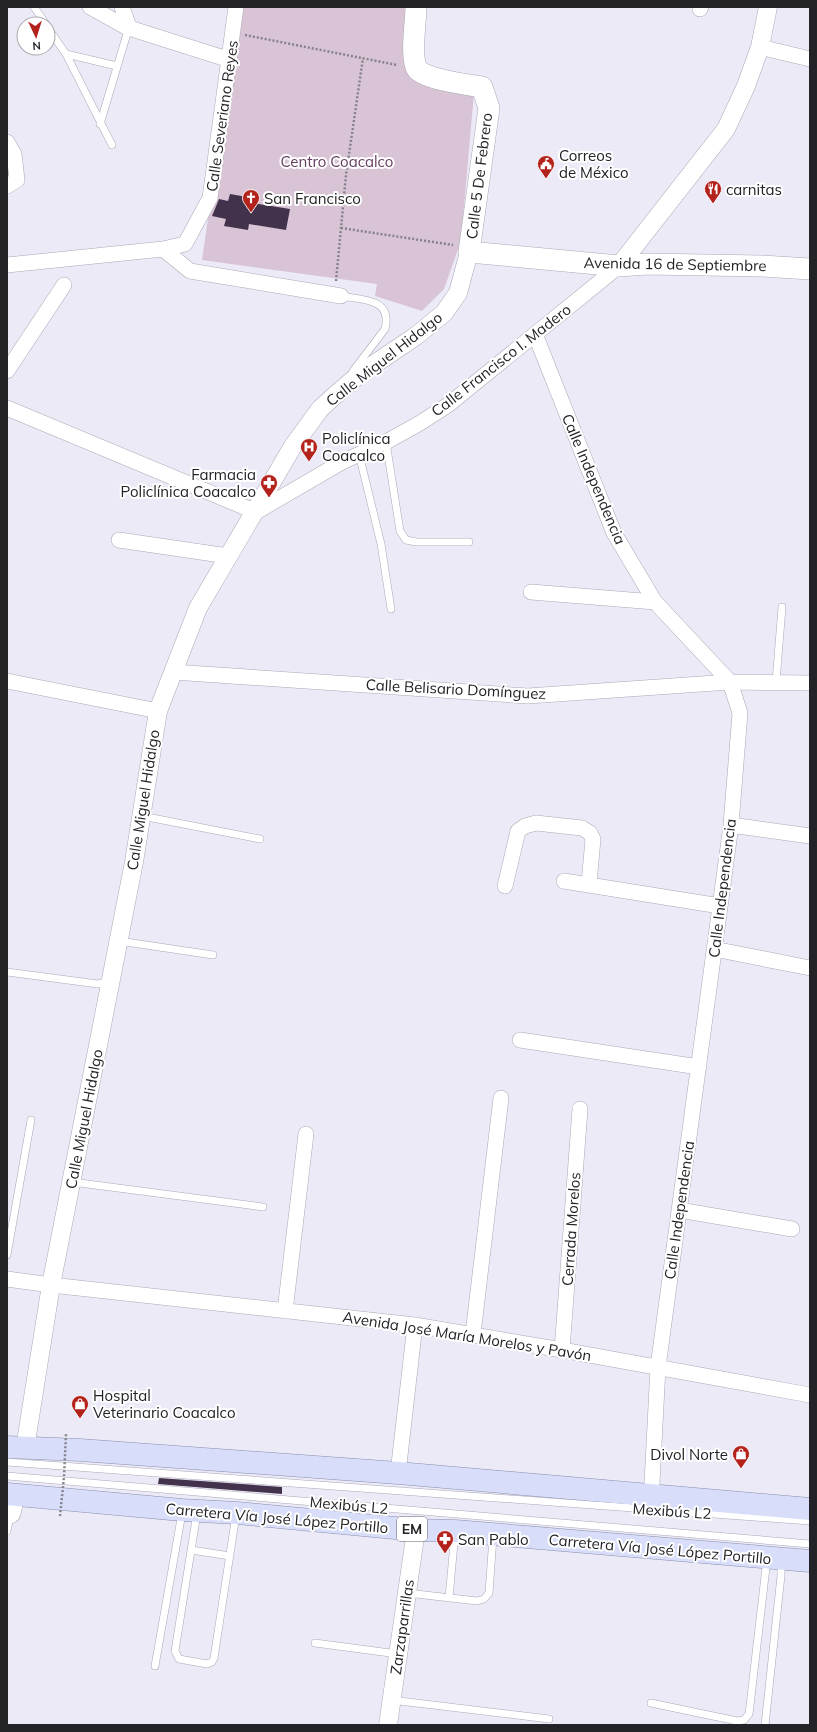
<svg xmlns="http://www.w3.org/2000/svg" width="817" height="1732" font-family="Mulish,sans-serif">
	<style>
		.green { fill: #d9c4d5 }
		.building { fill: #42324b }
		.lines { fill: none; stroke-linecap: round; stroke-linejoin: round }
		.service-casing { stroke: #aaa8b4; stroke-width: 8 }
		.minor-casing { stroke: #aaa8b4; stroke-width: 16 }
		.tertiary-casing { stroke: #aaa8b4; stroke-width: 19 }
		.secondary-casing { stroke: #aaa8b4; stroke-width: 22 }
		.primary-casing { stroke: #888ead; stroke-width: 23 }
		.path { stroke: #84828b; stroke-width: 2.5; stroke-dasharray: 2 2; stroke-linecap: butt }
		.service { stroke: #fff; stroke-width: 7 }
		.minor { stroke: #fff; stroke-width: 15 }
		.tertiary { stroke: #fff; stroke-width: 18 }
		.secondary { stroke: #fff; stroke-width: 21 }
		.primary { stroke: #d8def9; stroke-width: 22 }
		.path-bridge { stroke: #84828b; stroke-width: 2.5; stroke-dasharray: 2 2; stroke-linecap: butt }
		.labels { text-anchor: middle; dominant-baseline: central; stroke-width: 4; stroke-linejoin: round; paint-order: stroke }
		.shield { fill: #fff; stroke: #656468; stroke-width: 1 }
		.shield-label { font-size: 14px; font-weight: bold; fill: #232227 }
		.street-label { font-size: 15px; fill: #232227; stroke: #fff }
		.poi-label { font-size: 15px; fill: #232227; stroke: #fff; text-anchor: start }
		.park-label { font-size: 15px; fill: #663c60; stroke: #fff }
	</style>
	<rect width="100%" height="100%" fill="#edeaf8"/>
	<!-- green -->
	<path class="green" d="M239 7H408L406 65 474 93 461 241 444 289 422 311 375 296 377 284 202 260Z"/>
	<!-- building -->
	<path class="building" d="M230 194 253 198 252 203 290 209 286 230 249 224 248 230 224 226 226 219 212 216 219 199 228 201Z
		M159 1478 282 1487V1494L158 1484Z"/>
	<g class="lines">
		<defs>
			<path id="service" d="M34 7 46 24
				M48 28 66 54
				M100 124 129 27
				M112 145 66 54 117 66
				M341 296C362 300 393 298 385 329L353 371
				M386 442 400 531 406 540 416 542H469
				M359 454 381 544 391 609
				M776 682 782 607
				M142 816 260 839
				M119 941 213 955
				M7 972 98 984 110 981
				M72 1182 263 1207
				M7 1255 31 1120
				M7 1462 810 1521
				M7 1476 810 1544
				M197 1513 175 1651 179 1659 207 1664 212 1662 214 1658 236 1515
				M7 1531 10 1515
				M191 1550 230 1556
				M407 1593 477 1601 484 1599 489 1593 493 1537
				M449 1598 455 1532
				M315 1643 398 1654
				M155 1666 182 1513
				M391 1700 549 1719
				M651 1703 737 1721 744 1720 749 1714 767 1559
				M765 1725 781 1576V1560"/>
			<path id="minor" d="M90 7 126 27 230 60
				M122 7 129 27
				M700 9 701 7
				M760 47 810 59
				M7 142 14 154 17 180 7 186
				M163 249 190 271 341 296
				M7 265 163 249 185 244 210 198 236 7
				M535 334 614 533 655 602 730 682 740 713 731 825 658 1367 652 1483V1496
				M7 371 64 285
				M7 408 256 512 342 462 386 442 420 423 448 405 619 266
				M119 540 228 556
				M531 592 655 602
				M173 672 528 696 730 682 810 683
				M7 681 158 711
				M731 825 810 836
				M564 881 720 906
				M505 886 518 831 525 826 536 823 582 828 590 833 593 839 589 884
				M714 949 810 968
				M520 1040 699 1067
				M679 1210 792 1229
				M7 1279 51 1285 415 1325 562 1350 810 1395
				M285 1311 306 1134
				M473 1334 501 1098
				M562 1350 580 1109
				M398 1473 415 1325"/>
			<path id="tertiary" d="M619 266 726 129 746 86 760 47 768 7
				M25 1448 51 1285 134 862 158 711 198 608 293 446 320 409 333 397 361 373 416 336 444 313 458 293 469 252
				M388 1725 416 1530"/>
			<path id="secondary" d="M416 7C416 21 410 57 417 69 423 79 470 85 482 87L489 108 469 252 619 266 647 264 762 266 810 269
				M7 1495H14L10 1513"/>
			<path id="primary" d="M7 1447 80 1450 398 1473 810 1509
				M7 1494 182 1510 237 1513 416 1530 455 1531 810 1561"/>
		</defs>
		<!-- service casing -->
		<use href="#service" class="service-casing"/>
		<!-- minor casing -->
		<use href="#minor" class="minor-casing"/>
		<!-- tertiary casing -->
		<use href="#tertiary" class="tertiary-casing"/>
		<!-- secondary casing -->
		<use href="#secondary" class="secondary-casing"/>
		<!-- primary casing -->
		<use href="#primary" class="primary-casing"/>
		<!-- path -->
		<path class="path" d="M245 35 397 65
			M341 228 453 245
			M336 281 346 175 363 58"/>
		<!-- service -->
		<use href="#service" class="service"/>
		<!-- minor -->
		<use href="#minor" class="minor"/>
		<!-- tertiary -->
		<use href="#tertiary" class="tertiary"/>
		<!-- secondary -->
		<use href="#secondary" class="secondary"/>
		<!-- primary -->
		<use href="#primary" class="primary"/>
		<!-- path-bridge -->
		<path class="path-bridge" d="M60 1516 64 1477 66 1434"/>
	</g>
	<!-- icons -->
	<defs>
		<symbol id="civic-pin" viewBox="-11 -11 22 30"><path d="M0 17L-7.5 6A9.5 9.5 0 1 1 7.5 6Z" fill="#b3231c" stroke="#fff"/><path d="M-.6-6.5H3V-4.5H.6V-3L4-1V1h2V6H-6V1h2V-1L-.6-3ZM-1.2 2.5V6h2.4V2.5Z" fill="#fff"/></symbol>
		<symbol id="restaurant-pin" viewBox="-11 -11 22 30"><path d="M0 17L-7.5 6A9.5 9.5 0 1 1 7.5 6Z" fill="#b3231c" stroke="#fff"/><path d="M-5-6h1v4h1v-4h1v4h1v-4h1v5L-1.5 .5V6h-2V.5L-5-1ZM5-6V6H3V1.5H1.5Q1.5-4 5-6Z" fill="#fff"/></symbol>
		<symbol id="church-pin" viewBox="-11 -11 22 30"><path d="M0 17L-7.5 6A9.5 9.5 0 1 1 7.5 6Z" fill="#b3231c" stroke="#fff"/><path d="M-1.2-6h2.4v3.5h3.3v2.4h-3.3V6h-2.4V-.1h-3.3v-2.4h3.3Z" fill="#fff"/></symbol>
		<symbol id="hospital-pin" viewBox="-11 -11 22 30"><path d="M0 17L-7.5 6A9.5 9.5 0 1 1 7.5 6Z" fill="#b3231c" stroke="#fff"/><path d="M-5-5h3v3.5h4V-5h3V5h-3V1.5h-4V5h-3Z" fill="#fff"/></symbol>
		<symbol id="pharmacy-pin" viewBox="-11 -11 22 30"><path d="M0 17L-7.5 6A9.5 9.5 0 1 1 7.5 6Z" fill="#b3231c" stroke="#fff"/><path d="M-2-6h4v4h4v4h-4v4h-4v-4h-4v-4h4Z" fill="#fff"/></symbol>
		<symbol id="shop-pin" viewBox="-11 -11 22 30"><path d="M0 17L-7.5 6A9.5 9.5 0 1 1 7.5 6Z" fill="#b3231c" stroke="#fff"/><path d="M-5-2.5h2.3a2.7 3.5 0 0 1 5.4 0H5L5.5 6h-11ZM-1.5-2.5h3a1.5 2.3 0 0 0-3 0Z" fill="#fff"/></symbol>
	</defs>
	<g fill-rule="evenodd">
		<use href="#civic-pin" x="536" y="154" width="20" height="27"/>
		<use href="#restaurant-pin" x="703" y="179" width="20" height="27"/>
		<use href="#church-pin" x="241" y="188" width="20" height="27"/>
		<use href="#hospital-pin" x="299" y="437" width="20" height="27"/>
		<use href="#pharmacy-pin" x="259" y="473" width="20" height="27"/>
		<use href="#shop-pin" x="70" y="1394" width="20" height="27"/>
		<use href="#shop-pin" x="731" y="1444" width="20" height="27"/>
		<use href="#pharmacy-pin" x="435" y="1529" width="20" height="27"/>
	</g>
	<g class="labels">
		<!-- shield labels -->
		<rect class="shield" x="397" y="1517" width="30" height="24" rx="3"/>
		<g class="shield-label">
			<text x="412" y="1529">EM</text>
		</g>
		<!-- street labels -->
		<g class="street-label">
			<text transform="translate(222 116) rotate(-82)">Calle Severiano Reyes</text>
			<text transform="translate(479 176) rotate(-83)">Calle 5 De Febrero</text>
			<text transform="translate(675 264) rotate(1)">Avenida 16 de Septiembre</text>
			<text transform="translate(384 359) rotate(-38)">Calle Miguel Hidalgo</text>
			<text transform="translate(501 360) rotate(-38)">Calle Francisco I. Madero</text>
			<text transform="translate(594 479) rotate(67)">Calle Independencia</text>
			<text transform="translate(456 689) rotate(3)">Calle Belisario Domínguez</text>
			<text transform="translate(143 800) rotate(-81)">Calle Miguel Hidalgo</text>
			<text transform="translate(722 888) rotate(-83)">Calle Independencia</text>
			<text transform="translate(84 1119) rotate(-79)">Calle Miguel Hidalgo</text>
			<text transform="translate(679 1210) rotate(-82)">Calle Independencia</text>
			<text transform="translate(571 1229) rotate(-86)">Cerrada Morelos</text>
			<text transform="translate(467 1336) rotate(9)">Avenida José María Morelos y Pavón</text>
			<text transform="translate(349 1505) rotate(5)">Mexibús L2</text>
			<text transform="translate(672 1511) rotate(4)">Mexibús L2</text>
			<text transform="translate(277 1518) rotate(5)">Carretera Vía José López Portillo</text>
			<text transform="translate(660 1549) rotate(5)">Carretera Vía José López Portillo</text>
			<text transform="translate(402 1627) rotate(-82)">Zarzaparrillas</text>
		</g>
		<!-- poi labels -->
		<g class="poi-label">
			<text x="559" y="155">Correos<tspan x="559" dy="17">de México</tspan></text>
			<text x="726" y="189">carnitas</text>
			<text x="264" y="198">San Francisco</text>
			<text x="322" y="438">Policlínica<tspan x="322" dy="17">Coacalco</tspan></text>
			<text x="256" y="474" text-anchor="end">Farmacia<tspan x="256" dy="17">Policlínica Coacalco</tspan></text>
			<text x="93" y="1395">Hospital<tspan x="93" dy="17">Veterinario Coacalco</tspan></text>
			<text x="728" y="1454" text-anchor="end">Divol Norte</text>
			<text x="458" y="1539">San Pablo</text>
		</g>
		<!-- park labels -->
		<g class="park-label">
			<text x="337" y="161">Centro Coacalco</text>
		</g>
	</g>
	<!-- border -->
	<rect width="817" height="1732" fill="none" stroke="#232227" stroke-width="16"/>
	<!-- north arrow -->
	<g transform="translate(36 36) rotate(176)"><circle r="19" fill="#ffffff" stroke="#a7a7a9"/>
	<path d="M0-3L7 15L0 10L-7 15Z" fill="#b3231c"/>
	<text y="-6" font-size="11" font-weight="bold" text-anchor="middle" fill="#232227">N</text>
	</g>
</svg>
